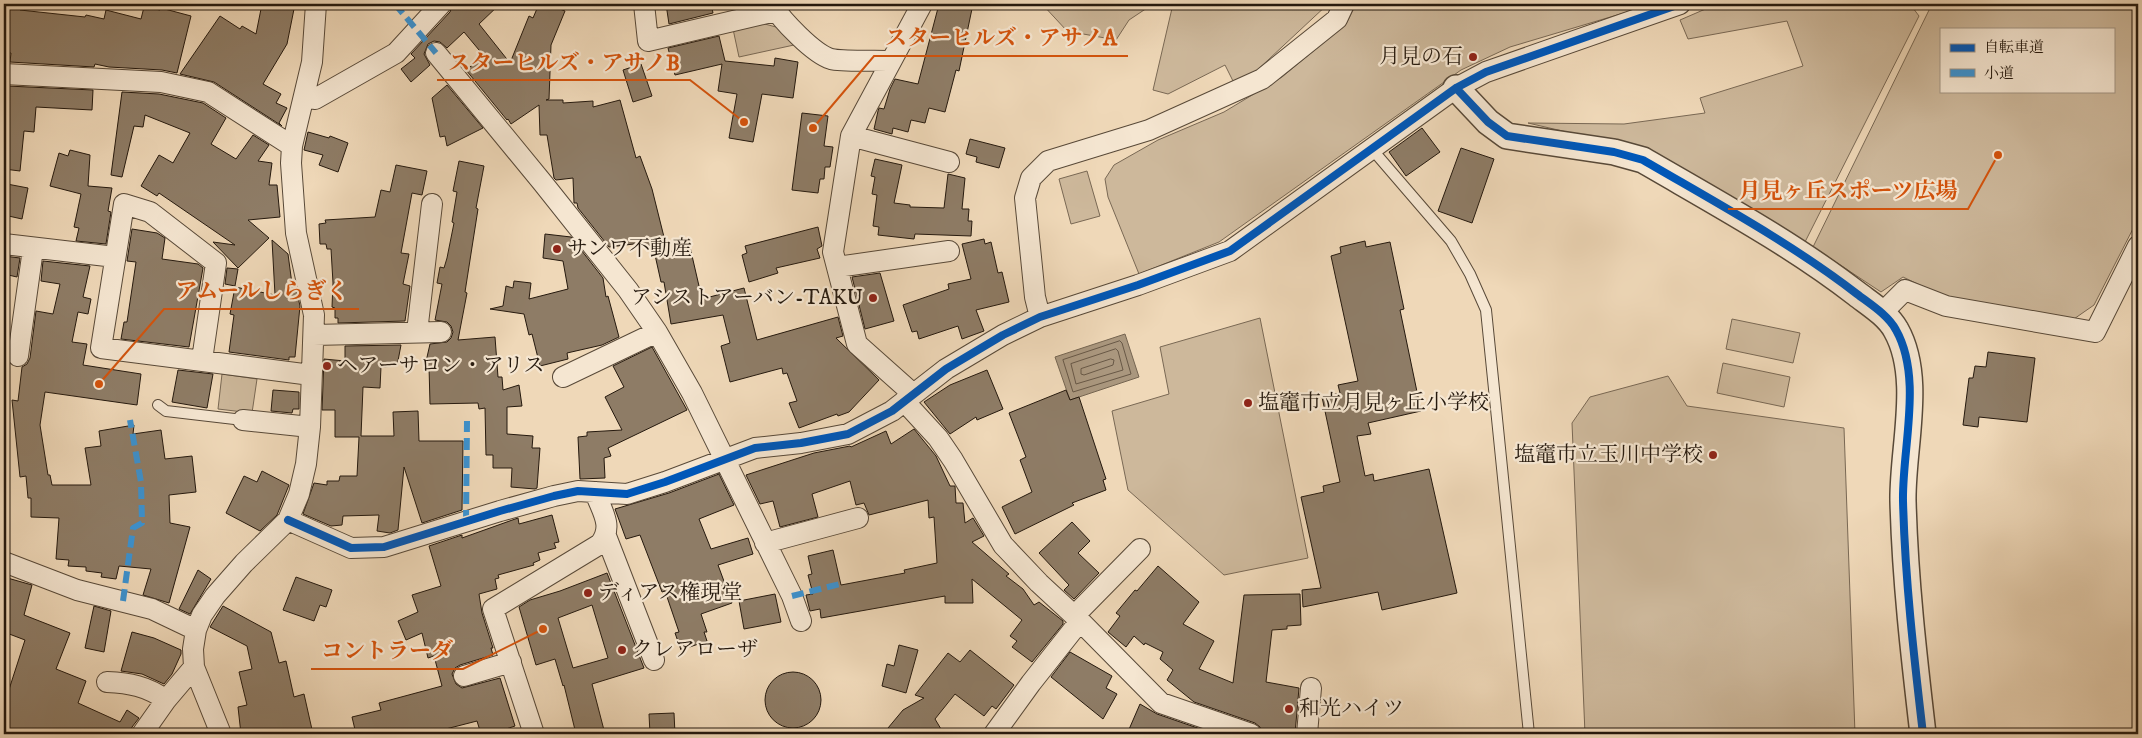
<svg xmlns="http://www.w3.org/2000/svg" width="2142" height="738" font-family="'IM FELL DW Pica','Noto Serif JP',serif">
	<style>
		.green { fill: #cdb89b; stroke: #796854; fill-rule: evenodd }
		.water { fill: #aa977e; stroke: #756551 }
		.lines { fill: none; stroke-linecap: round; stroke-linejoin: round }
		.shore { stroke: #685846; stroke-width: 1 }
		.building { fill: #8e7c66; stroke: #25190e; fill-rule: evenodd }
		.service-casing { stroke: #584938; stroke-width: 12 }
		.minor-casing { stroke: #584938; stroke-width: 22 }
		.tertiary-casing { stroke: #584938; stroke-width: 28 }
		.service { stroke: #f5e6d1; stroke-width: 10 }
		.minor { stroke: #f5e6d1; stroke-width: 20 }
		.tertiary { stroke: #f5e6d1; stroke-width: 25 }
		.quiet { stroke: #3b93d2; stroke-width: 6; stroke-dasharray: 12 6; stroke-linecap: butt }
		.cycleway-casing { stroke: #f5e6d1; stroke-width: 11 }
		.cycleway { stroke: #0057b8; stroke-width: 8 }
		.poi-dot { fill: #8f2418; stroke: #f5e6d1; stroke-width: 2 }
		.labels { text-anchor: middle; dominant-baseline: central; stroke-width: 4.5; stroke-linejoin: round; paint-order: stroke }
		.poi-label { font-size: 21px; fill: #25190e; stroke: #f5e6d1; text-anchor: start }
		.leader { fill: none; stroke: #d4530c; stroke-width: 2 }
		.callout-dot { fill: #d4530c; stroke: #f5e6d1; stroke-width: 2 }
		.callout-label { font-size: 22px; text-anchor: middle; font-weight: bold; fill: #d4530c; stroke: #f5e6d1; stroke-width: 4.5; stroke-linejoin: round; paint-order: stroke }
	</style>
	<rect width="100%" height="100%" fill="#efd8b8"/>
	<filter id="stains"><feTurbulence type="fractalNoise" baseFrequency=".004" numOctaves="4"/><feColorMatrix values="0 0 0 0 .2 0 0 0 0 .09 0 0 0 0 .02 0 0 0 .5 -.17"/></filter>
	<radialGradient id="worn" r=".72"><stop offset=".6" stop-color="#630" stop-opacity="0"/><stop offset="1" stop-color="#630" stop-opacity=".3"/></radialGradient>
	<!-- green -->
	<path class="green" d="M1042 4H1153L1129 20 1116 40 1067 31Z
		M1173 4H1328L1253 74 1234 83 1225 65 1168 94 1153 90Z
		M1356 4H1654L1510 47 1461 70 1219 242 1139 274 1108 197 1105 179 1114 165 1158 140 1224 112 1282 77 1346 24Z
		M1717 4H1910L1919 16 1805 242 1666 159 1614 143 1528 123 1624 124 1705 113 1700 98 1803 66 1787 21 1688 39 1680 20Z
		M1932 4H2138V219L2094 305 2071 321 1945 297 1903 277 1881 292 1813 247ZM1941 29H2113V91H1941Z
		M761 23 776 27 794 45 739 57 733 29Z
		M1087 171 1100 216 1071 224 1059 179Z
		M1260 318 1308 558 1224 575 1128 490 1112 411 1169 394 1160 347Z
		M1732 319 1800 333 1793 363 1726 349Z
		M1723 363 1790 377 1784 407 1717 393Z
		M222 374 257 379 252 413 218 409Z
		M1668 376 1687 406 1844 428 1855 734H1585L1572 423 1590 397Z"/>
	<!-- water -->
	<path class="water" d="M1125 334 1139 377 1070 400 1055 357Z"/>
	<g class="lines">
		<!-- shore -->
		<path class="shore" d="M1120 341 1122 343 1131 374 1073 392 1063 360Z
			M1116 349 1118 351 1123 370 1076 384 1071 364Z
			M1111 359 1114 360 1113 365 1084 375 1081 374V369Z"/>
	</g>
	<!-- building -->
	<path class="building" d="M4 4H21L20 10 85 17 86 15 104 19 106 10 141 19 144 7 160 10 161 8 191 16 177 73 162 70 109 67 95 64 94 67 10 62 11 53H4Z
		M262 4H295L287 44 263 84 281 94 276 103 287 108 279 123 282 126 214 82 180 74 220 16 240 29 242 26 256 34Z
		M453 4H500L479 24 510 63 529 16 533 18 539 4H547L565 11 551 45 549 99 546 100H563V103L593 101V107L620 100 636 158 640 156 652 189 665 241 643 247 642 243 609 247 578 208 577 203H574L573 178 556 180 554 178 547 135H540L539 105 511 124 508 119 507 120 466 70 484 56 464 32 447 48 440 42 434 41 428 44 424 54 430 65 411 82 401 69 415 58 411 54 450 12Z
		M666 4H711L713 13 669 24Z
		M946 4H973L959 71 956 70 945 112 929 108 925 123 911 120 908 132 893 128 892 134 874 129 878 111 879 108 884 109 890 89 895 79 918 84 938 8 945 9Z
		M719 36 725 61 774 66 775 58 798 62 793 98 762 94 753 142 729 138 737 94 718 91 722 64 675 75 668 48Z
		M641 64 652 96 633 102 623 70Z
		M447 85 483 128 447 146 445 136 440 137 432 98Z
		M7 86 93 90 92 110 36 107 34 132 24 131 20 171 4 169V105Z
		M122 92 159 94 203 103 226 118 211 144 236 159 253 135 269 145 258 161 272 163 269 185H277L280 217 248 220 269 238 238 268 213 242 235 245 159 193 157 196 141 186 159 155 173 163 190 133 145 115 143 127 134 126 122 177 111 175Z
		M802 113 828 116 824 146 833 147 830 167H825L824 179H820L818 193 792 190Z
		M1422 128 1440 152 1406 176 1389 152Z
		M308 132 329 138 330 136 348 143 338 172 319 165 323 155 304 150Z
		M970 139 1005 148 999 168 976 162 977 157 966 154Z
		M1461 148 1494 159 1472 223 1438 211Z
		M70 150 90 155 88 186 112 188 108 211 111 212 106 244 76 241 79 228 74 227 81 194 50 186 59 153 68 156Z
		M875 159 902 165 894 203 910 205V207L944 208 948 174 965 178 962 209H969L968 221H972L971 236 915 234 914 239 878 235 879 227 873 226 877 195 872 194 875 177 871 176Z
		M459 161 484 166 476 208 478 209 465 292 467 293 458 340 495 337 498 377H502L503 390 519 385 522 406 507 407V434L533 436 532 448H540L537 488 535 489 511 487 512 468H493V455H486L485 408 479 409 478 403 430 404 429 366H425L430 344 447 342 451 338 453 332 451 326 447 322 435 320 442 284 437 283 440 267 444 268 447 258 454 223 452 222 457 192 453 191Z
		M396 165 427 171 422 195 412 193 401 253 409 254 403 284 410 286 405 321 338 323V318H335V308L332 307 333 283 331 249H327L326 244H320L319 224 326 223 325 220 375 217 381 190 390 192Z
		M7 184 28 188 22 219 4 215V198Z
		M818 227 822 246 817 249 820 258 776 268 778 273 749 282 742 255 747 253 745 246Z
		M132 229 157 233 165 238 162 259 198 264 203 268 189 347 121 339 124 322H127L136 262 127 261Z
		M545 234 571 237 603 278 606 297 608 296 619 337 602 345 567 353 568 359 540 366 532 334 529 335 524 314 490 309 503 306 506 286 513 288 514 281 531 283 529 299 568 289 563 261 543 258Z
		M984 239 985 244 991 242 998 273 1002 272 1009 302 976 310 984 331 962 339 958 326 919 339 917 331 912 332 903 305 949 289 948 284 971 279 962 244Z
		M272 240 288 254 292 284H295L300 306 295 357H289V360L229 352 234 315 230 314 235 287 275 295Z
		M1365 241 1366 247 1390 242 1404 309 1400 310 1421 411 1368 423 1371 434 1357 436 1365 476 1373 474 1374 481 1429 469 1457 593 1382 610 1378 592 1303 607 1302 590 1321 588 1301 497 1324 492 1323 486 1340 482 1322 397 1340 393 1338 385 1358 381 1331 256 1341 253 1340 247Z
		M690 247 702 299 744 288 757 340 838 317 843 336 836 338 879 380 849 412 838 416 837 414 799 428 789 403 797 401 787 373 783 374 782 368 730 382 721 346 730 343 723 315 671 324 664 282H661L655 255Z
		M4 256 20 258 17 277 4 274Z
		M43 261 90 266 83 297 91 299 88 314 78 312 72 342 87 344 83 365 141 374 137 405 45 392 40 425 48 475H50L52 485H91L85 448 101 446 99 431 134 425 133 434 161 430 165 459 192 456 196 492 169 495 170 523 190 527 169 603 143 595 151 569 119 566 116 579 101 577 102 573 86 571V567L68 566 69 560 56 559 59 518 31 517V498H28L26 476 20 477 12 400 18 401 22 367 27 364 30 358 36 311 53 314 60 284 41 281Z
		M227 268 238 269 235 286 225 284Z
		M880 273 894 321 865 329 852 277Z
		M401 345 397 366 381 367 380 388 363 387 361 436H394L393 412 418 411 419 441H463L462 510 422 523 404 467 398 530 390 533 377 531 379 515 343 516 342 525 331 526 303 514 314 483 327 485V481H339L340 476H357L359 437H335V410H322L324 359 345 361V346Z
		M652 347 687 410 608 448 611 456 604 458 605 478 580 479 578 437 587 436V432L622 430 605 397 624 387 613 366Z
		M1988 352 2035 358 2027 422 1979 417 1978 427 1963 425 1969 378H1973L1975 366 1986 367Z
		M178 370 213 374 207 408 172 402Z
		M987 370 1003 409 977 420 976 417 950 434 924 402 950 385Z
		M273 390 299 392V409H293L292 413 271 411Z
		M1066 390 1070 400 1079 397 1106 479 1103 480 1106 490 1072 503 1074 505 1015 534 1002 507 1032 492 1020 460 1026 457 1009 413Z
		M914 429 936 456 950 486H955L956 503H963L965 523 973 518 984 536 972 542 1009 574 1006 576 1023 589 1034 605 1039 602 1063 621V624L1032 662 1012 647 1017 641 1010 636 1022 620 972 579 973 603H945V596L821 618 820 609 810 611 806 595 813 594 808 575 812 574 808 556 833 550 841 585 905 573 904 570 937 563 934 517 929 518 928 500 869 515 864 503 856 505 850 481 812 494 818 517 780 527 773 501 760 504 746 475 814 453 850 446 851 447 886 431 891 444Z
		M262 471 289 485 277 515 260 531 226 513 244 476 257 482Z
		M719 474 734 505 699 519 711 549 748 538 753 554 718 565 732 603 701 614 707 632H704L707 641 681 650 675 633 679 632 665 591 662 592 640 535 626 539 615 509 669 493Z
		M552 515 559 542 554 543 556 548 538 553 540 560 533 563 534 565 498 575 499 578 495 579 497 589 479 594 482 613 493 648H491L493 655 460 665 455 668 452 674 456 684 462 688 500 678 515 726 506 729 508 734H481L477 721 438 731 439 734H356L352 717 381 710 379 703 442 686 434 656 428 658 422 633 406 640 398 621 418 612 412 595 441 586 429 546 462 535V538L518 518 519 524Z
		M1072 522 1090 541 1078 553 1099 573 1074 599 1064 590 1069 585 1039 553Z
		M1158 566 1199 602 1183 624 1214 641 1199 669 1233 683 1244 595 1300 594 1301 625 1287 626V629L1272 630 1266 682 1299 688 1295 734H1263L1260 727 1255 723 1194 702 1167 680 1173 670 1160 659 1163 652 1145 643 1144 645 1134 636 1126 647 1108 632 1120 616 1116 613 1135 590 1137 591Z
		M198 570 211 579 190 614 179 609Z
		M607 573 644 668 592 684 605 734H576L564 685 563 686 555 659 536 665 519 607 530 600 560 591ZM592 605 608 658 573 668 558 618Z
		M4 577 32 585 24 615 70 633 56 669 86 681 78 703 120 722 127 710 139 718 132 727 130 734H4V705L25 640 4 632Z
		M296 577 332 590 326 607 320 605 314 621 283 610Z
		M775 594 781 622 744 629 739 601Z
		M94 606 111 611 104 652 85 648Z
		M223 606 271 632 279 663 286 661 294 697 304 694 313 734H241L238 707 247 705 239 672 252 669 247 646 210 627Z
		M132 632 154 638 181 650V654L172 674 164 684 142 674 121 671Z
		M899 645 918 650 906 693 882 686 887 664 894 666Z
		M970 650 1014 685 996 709 992 706 984 716 955 694 935 719 944 734H883L903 710 924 698 915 695 948 653 960 662Z
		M1070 652 1112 676 1106 688 1117 694 1103 719 1051 677Z
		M765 700a28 28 0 1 1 56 0a28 28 0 1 1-56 0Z
		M1140 704 1157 714 1215 734H1127Z
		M674 713 675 734H650L649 714Z"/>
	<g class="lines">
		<defs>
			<path id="service" d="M1371 148 1451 241 1470 274 1486 310 1529 734
				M158 405 166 411 243 420"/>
			<path id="minor" d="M644 4 648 41 776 11
				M772 4C781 20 814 54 831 59 843 62 875 60 890 61
				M436 53 542 182 628 290 657 332 692 393 792 596 801 621
				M4 74 161 82 208 92 292 146
				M305 97 315 99 396 53 441 4
				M851 136 949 162
				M4 244 115 257
				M837 267 949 251
				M1882 313 1905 290 1946 306 2095 332 2138 246
				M1040 317 1035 297 1025 198 1031 178 1048 161 1149 130 1262 79 1337 19 1344 4
				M417 332 432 204
				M314 335 441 332
				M18 356 33 249
				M202 360 216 263 150 212 124 204 101 348 311 375
				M563 377 657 332
				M912 393 857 344 833 252 851 136 922 4
				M904 401 938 438 953 460 1003 545 1039 583 1080 621 1161 703 1251 734
				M243 420 310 427
				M288 520 351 548 384 547 500 511 554 496 578 491 627 494 665 482 755 448 801 443 848 434 892 411 946 369 1003 335 1040 317 1138 285 1230 251 1456 88 1486 72 1680 4
				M606 536 654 660
				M765 543 858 518
				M4 562 77 590 152 609 196 630
				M1074 616 1140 549
				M464 676 511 662
				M107 682C129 683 147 686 166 700
				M142 734 166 700 194 667
				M221 734 194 667 193 649 196 630 202 615 215 596 244 563 288 520 299 494 306 464 310 427 314 315 296 233 291 163 292 146 312 62 316 4
				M534 734 493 609 600 544C614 526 602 512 595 492
				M994 734 1031 683 1080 621
				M1307 734 1311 688"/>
			<path id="tertiary" d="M1456 88 1488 122 1507 136 1614 152 1643 160C1715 202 1791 243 1857 294 1870 304 1888 315 1896 330 1923 378 1902 448 1903 501 1905 579 1914 657 1923 734"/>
		</defs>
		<!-- service casing -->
		<use href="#service" class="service-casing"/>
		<!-- minor casing -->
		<use href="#minor" class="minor-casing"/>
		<!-- tertiary casing -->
		<use href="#tertiary" class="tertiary-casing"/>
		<!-- service -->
		<use href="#service" class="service"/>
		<!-- minor -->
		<use href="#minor" class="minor"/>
		<!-- tertiary -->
		<use href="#tertiary" class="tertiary"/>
		<!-- quiet -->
		<path class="quiet" d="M395 4 436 53
			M466 522 467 421
			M792 596 844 583
			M123 601 133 528 142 523 141 482 130 420"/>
		<defs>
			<path id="cycleway" d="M1456 88 1488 122 1507 136 1614 152 1643 160C1715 202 1791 243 1857 294 1870 304 1888 315 1896 330 1923 378 1902 448 1903 501 1905 579 1914 657 1923 734
				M288 520 351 548 384 547 500 511 554 496 578 491 627 494 665 482 755 448 801 443 848 434 892 411 946 369 1003 335 1040 317 1138 285 1230 251 1456 88 1486 72 1680 4"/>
		</defs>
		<!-- cycleway casing -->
		<use href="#cycleway" class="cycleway-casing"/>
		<!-- cycleway -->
		<use href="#cycleway" class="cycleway"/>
	</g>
	<!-- markers -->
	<g class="poi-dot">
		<circle cx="1473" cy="57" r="5"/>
		<circle cx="557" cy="249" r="5"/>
		<circle cx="873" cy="298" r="5"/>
		<circle cx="327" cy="366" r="5"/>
		<circle cx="1248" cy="403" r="5"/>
		<circle cx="1713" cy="455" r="5"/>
		<circle cx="588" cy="593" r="5"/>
		<circle cx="622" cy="650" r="5"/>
		<circle cx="1289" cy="709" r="5"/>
	</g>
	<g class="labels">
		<!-- poi labels -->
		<g class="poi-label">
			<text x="1463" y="57" text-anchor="end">月見の石</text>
			<text x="567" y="249">サンワ不動産</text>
			<text x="863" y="298" text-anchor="end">アシストアーバン-TAKU</text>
			<text x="337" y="366">ヘアーサロン・アリス</text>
			<text x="1258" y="403">塩竈市立月見ヶ丘小学校</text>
			<text x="1703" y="455" text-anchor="end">塩竈市立玉川中学校</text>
			<text x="598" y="593">ディアス権現堂</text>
			<text x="632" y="650">クレアローザ</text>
			<text x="1299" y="709">和光ハイツ</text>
		</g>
	</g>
	<!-- callouts -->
	<path class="leader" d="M813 128L874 56H1128M744 122L690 80H437M1998 155L1968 209H1728M99 384L164 309H359M543 629L463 669H311"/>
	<g class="callout-dot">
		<circle cx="813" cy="128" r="5"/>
		<circle cx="744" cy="122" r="5"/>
		<circle cx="1998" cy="155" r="5"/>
		<circle cx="99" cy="384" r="5"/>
		<circle cx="543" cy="629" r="5"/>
	</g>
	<g class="callout-label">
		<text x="1001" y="45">スターヒルズ・アサノA</text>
		<text x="564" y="70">スターヒルズ・アサノB</text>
		<text x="1848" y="198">月見ヶ丘スポーツ広場</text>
		<text x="262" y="298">アムールしらぎく</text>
		<text x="387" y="658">コントラーダ</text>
	</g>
	<!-- margin -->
	<rect width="2142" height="738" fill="none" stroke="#efd8b8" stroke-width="20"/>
	<rect x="5" y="5" width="2132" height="728" fill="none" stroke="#25190e" stroke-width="2.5"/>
	<rect x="10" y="10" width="2122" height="718" fill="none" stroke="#25190e"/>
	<!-- legend -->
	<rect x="1940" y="28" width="175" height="65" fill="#f5e6d1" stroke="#a29483"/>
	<rect x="1950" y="44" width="25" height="8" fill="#0057b8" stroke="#a29483"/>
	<text x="1984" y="52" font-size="15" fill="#25190e">自転車道</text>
	<rect x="1950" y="69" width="25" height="8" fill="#3b93d2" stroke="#a29483"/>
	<text x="1984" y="78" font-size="15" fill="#25190e">小道</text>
	<rect width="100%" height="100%" filter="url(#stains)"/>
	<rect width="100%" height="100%" fill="url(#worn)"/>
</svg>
